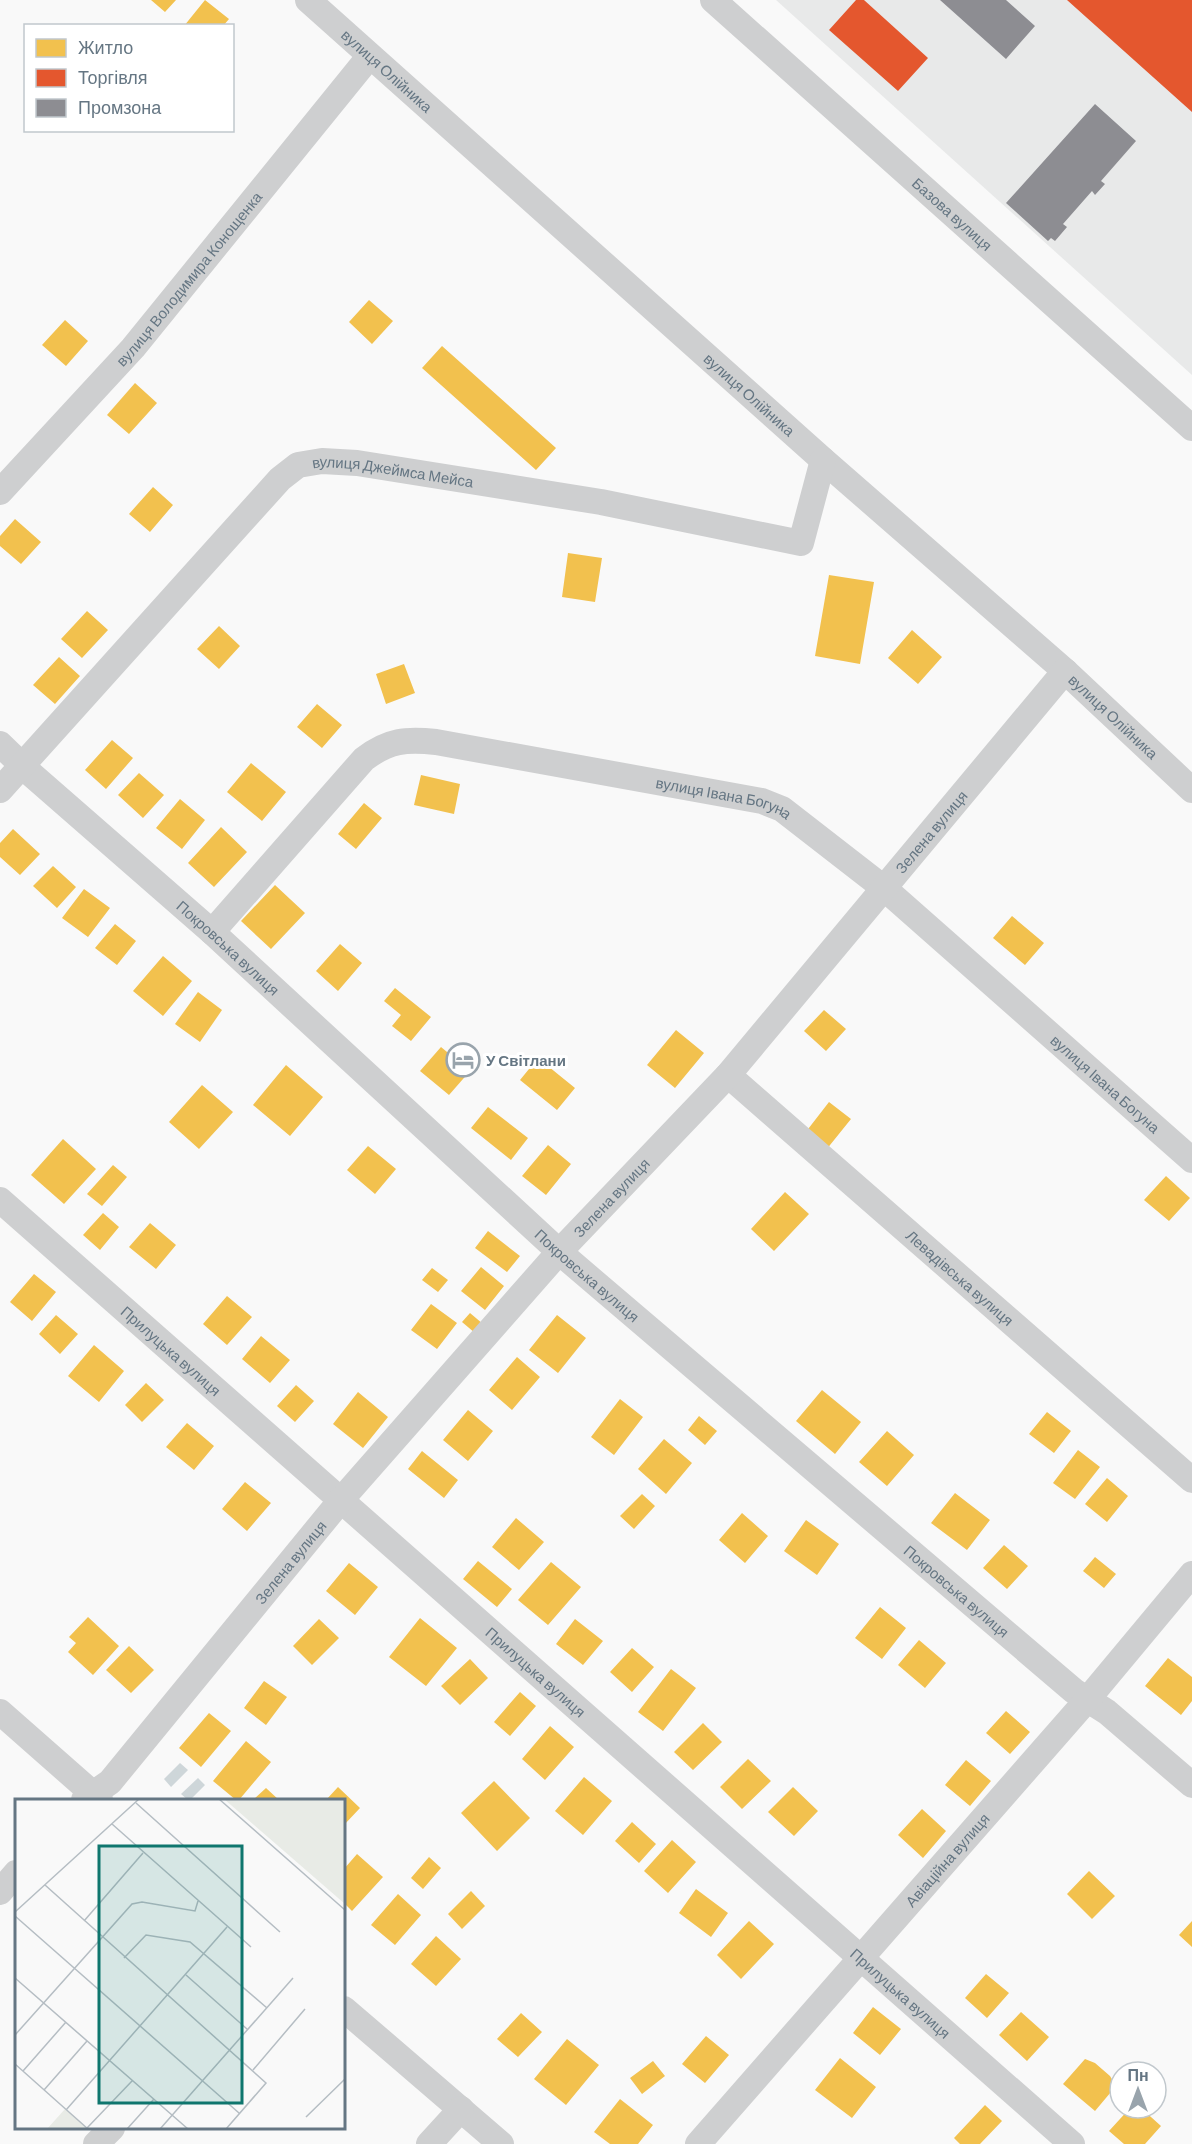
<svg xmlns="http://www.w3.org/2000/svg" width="1192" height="2144" font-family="Barlow,sans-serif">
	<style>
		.built { fill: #e8e9e9 }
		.water { fill: #ced6d9 }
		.homes { fill: #f2c14e }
		.shops { fill: #e4572e }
		.industry { fill: #8d8d92 }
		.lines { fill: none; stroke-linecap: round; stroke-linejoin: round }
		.minor { stroke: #cecfd0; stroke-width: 26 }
		.labels { text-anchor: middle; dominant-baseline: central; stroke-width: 6; stroke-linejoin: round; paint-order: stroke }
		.street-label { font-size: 15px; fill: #657683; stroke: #fff }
		.poi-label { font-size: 15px; font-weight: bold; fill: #657683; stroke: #fff; text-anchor: start }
		.inset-road { fill: none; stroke: #b5bdc3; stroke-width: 1.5 }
		.view { fill: #0f766e; fill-opacity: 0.15; stroke: #0f766e; stroke-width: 3 }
		.inset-edge { fill: none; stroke: #657683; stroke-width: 3 }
	</style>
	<rect width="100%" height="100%" fill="#f9f9f9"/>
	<!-- built -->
	<path class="built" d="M776 0H1192V375Z"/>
	<!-- water -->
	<path class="water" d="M180 1763 188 1770 171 1787 164 1779Z
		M198 1778 205 1785 190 1800H188L181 1794Z"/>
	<!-- homes -->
	<path class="homes" d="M151 0H176L165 12Z
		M205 0 229 19 223 26H184Z
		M369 300 393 321 372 344 349 322Z
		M65 320 88 341 66 366 42 345Z
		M442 346 556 448 536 470 422 368Z
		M135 383 157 403 129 434 107 415Z
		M153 487 173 505 150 532 129 514Z
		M15 519 41 542 21 564 0 546V536Z
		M568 553 602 558 595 602 562 597Z
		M829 575 874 582 860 664 815 656Z
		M87 611 108 630 82 658 61 639Z
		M219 626 240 646 219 669 197 649Z
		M912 630 942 657 918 684 888 658Z
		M59 657 80 676 55 704 33 685Z
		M404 664 415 693 386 704 376 674Z
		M317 704 342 725 322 748 297 727Z
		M112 740 133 758 106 789 85 770Z
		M251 763 286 792 262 821 227 792Z
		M139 773 164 795 143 818 118 795Z
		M421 775 460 784 454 814 414 805Z
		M180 799 205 820 182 849 156 828Z
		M364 803 382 818 356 849 338 834Z
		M221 827 247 852 214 887 188 863Z
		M13 829 40 854 20 875 0 857V843Z
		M53 866 76 887 57 908 33 886Z
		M275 885 305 913 271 949 241 921Z
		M84 889 110 908 88 937 62 918Z
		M1012 916 1044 943 1025 965 993 938Z
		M115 924 136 941 117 965 95 948Z
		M340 944 362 963 338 991 316 971Z
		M163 956 192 981 163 1016 133 991Z
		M395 988 431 1017 411 1041 392 1026 401 1015 384 1001Z
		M198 992 222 1010 200 1042 175 1024Z
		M824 1010 846 1029 826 1051 804 1031Z
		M676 1030 704 1053 675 1088 647 1065Z
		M441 1047 470 1071 449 1095 420 1071Z
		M538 1058 575 1088 557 1110 520 1080Z
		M286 1065 323 1097 290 1136 253 1105Z
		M202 1085 233 1112 199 1149 169 1122Z
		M829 1102 851 1119 826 1150 805 1133Z
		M488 1107 528 1138 511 1160 471 1128Z
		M63 1139 96 1169 64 1204 31 1175Z
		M548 1145 571 1164 546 1195 522 1176Z
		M368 1146 396 1169 375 1194 347 1170Z
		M113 1165 127 1177 102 1206 87 1194Z
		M1166 1176 1190 1198 1169 1221 1144 1200Z
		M785 1192 809 1214 774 1251 751 1229Z
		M103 1213 119 1227 100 1250 83 1235Z
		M150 1223 176 1245 156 1269 129 1247Z
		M488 1231 520 1256 507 1272 475 1248Z
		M481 1267 504 1286 485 1310 461 1291Z
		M432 1268 448 1280 438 1292 422 1280Z
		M34 1274 56 1292 32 1321 10 1302Z
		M227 1296 252 1317 227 1345 203 1324Z
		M431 1304 457 1323 437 1349 411 1330Z
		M470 1313 483 1324 475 1333 462 1322Z
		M56 1315 78 1334 60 1354 39 1334Z
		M557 1315 586 1338 558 1373 529 1350Z
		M261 1336 290 1360 270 1383 242 1359Z
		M94 1345 124 1371 99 1402 68 1376Z
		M517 1357 540 1377 512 1410 489 1390Z
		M146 1383 164 1400 142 1422 125 1405Z
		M296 1385 314 1401 295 1422 277 1406Z
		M822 1390 861 1422 835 1454 796 1421Z
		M358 1392 388 1417 363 1448 333 1424Z
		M620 1399 643 1417 614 1455 591 1437Z
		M468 1410 493 1431 468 1461 443 1440Z
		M1047 1412 1071 1431 1054 1453 1029 1434Z
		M699 1416 717 1431 705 1445 688 1430Z
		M187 1423 214 1446 194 1470 166 1447Z
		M887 1431 914 1455 887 1486 859 1462Z
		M664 1439 692 1463 666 1494 638 1469Z
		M1078 1450 1100 1467 1075 1499 1053 1483Z
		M422 1451 458 1480 444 1498 408 1469Z
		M1107 1478 1128 1496 1107 1522 1085 1504Z
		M245 1482 271 1503 247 1531 222 1509Z
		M955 1493 990 1520 967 1550 931 1523Z
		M642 1494 655 1506 634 1529 620 1516Z
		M742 1513 768 1536 745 1563 719 1540Z
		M516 1518 544 1542 519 1570 492 1547Z
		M806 1520 839 1544 817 1575 784 1551Z
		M1004 1545 1028 1566 1007 1589 983 1568Z
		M1095 1557 1116 1574 1104 1588 1083 1571Z
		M478 1561 512 1589 497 1607 463 1579Z
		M551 1562 581 1587 548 1625 518 1600Z
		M349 1563 378 1587 355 1615 326 1591Z
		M880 1607 906 1628 882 1659 855 1638Z
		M88 1617 119 1646 93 1675 68 1652 76 1643 69 1637Z
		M420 1618 457 1648 426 1686 389 1657Z
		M319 1619 339 1638 312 1665 293 1646Z
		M575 1619 603 1641 583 1665 556 1644Z
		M919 1640 946 1663 925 1688 898 1665Z
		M129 1646 154 1670 131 1693 106 1670Z
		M632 1648 654 1667 632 1692 610 1672Z
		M1168 1658 1192 1677V1701L1181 1715 1145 1686Z
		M470 1659 488 1678 460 1705 441 1686Z
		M671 1669 696 1688 663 1731 638 1712Z
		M264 1681 287 1697 266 1725 244 1708Z
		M520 1692 536 1706 510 1736 494 1722Z
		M1006 1711 1030 1732 1010 1754 986 1733Z
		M209 1713 231 1731 201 1767 179 1748Z
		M703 1723 722 1742 693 1770 674 1752Z
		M550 1726 574 1747 545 1780 522 1759Z
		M246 1741 271 1762 239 1800H236L213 1781Z
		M748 1759 771 1781 742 1809 720 1787Z
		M966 1760 991 1781 970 1806 945 1785Z
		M584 1777 612 1801 583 1835 555 1811Z
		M494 1781 530 1818 497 1851 461 1813Z
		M338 1787 360 1808 344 1825V1800H326Z
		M793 1787 818 1811 794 1836 768 1812Z
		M266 1788 279 1800H253Z
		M922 1809 946 1831 923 1858 898 1835Z
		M632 1822 656 1844 639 1863 615 1841Z
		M672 1840 696 1862 668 1893 644 1871Z
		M357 1854 383 1877 352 1911 344 1903V1869Z
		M429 1857 441 1868 423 1889 411 1878Z
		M1089 1871 1115 1896 1092 1919 1067 1894Z
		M696 1889 728 1913 711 1937 679 1913Z
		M471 1891 485 1906 462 1929 448 1914Z
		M398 1894 421 1915 395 1945 371 1925Z
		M749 1921 774 1944 741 1979 717 1955Z
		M1192 1921V1947L1179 1935Z
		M436 1936 461 1959 436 1986 411 1964Z
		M986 1974 1009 1993 987 2018 965 1998Z
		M873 2007 901 2029 880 2055 853 2033Z
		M1021 2012 1049 2037 1027 2061 999 2035Z
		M521 2013 542 2032 518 2057 497 2039Z
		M706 2036 729 2055 705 2083 682 2064Z
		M567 2039 599 2065 566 2105 534 2079Z
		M840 2058 876 2087 852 2118 815 2090Z
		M1085 2059 1095 2063 1110 2076 1116 2086 1095 2111 1063 2084Z
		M653 2061 665 2076 642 2094 630 2078Z
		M620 2099 653 2125 638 2144H610L594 2132Z
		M985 2105 1002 2121 980 2144H960L954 2138Z
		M1130 2108H1141L1161 2126 1145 2144H1124L1109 2131Z"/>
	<!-- shops -->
	<path class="shops" d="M856 0H864L928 58 898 91 829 30Z
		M1067 0H1192V112Z"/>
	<!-- industry -->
	<path class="industry" d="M940 0H1006L1035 26 1006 59Z
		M1095 104 1136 141 1101 181 1105 184 1095 195 1092 191 1063 224 1067 227 1055 241 1051 238 1048 241 1006 203Z"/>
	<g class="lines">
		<!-- minor -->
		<g class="minor">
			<path id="s1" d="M308 0 823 460 1065 671 1192 790"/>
			<path id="s2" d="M713 0 1192 428"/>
			<path id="s3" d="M0 492 133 348 369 57"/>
			<path id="s4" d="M0 744 31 774 212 932 565 1257 1074 1691 1107 1712 1192 1785"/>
			<path id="s5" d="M0 790 280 479 298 465 322 461 357 463 601 502 801 543 823 460"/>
			<path id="s6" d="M212 932 364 759C389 740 406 739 436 742L762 801 782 809 885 889 1192 1160"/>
			<path id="s7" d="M728 1075 1192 1480"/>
			<path id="s8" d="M0 1200 1072 2144"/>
			<path d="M0 1712 100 1800"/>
			<path id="s9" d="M84 1800 110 1782 341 1500 559 1252 728 1075 1065 671"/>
			<path d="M0 1892 16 1873"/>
			<path d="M344 2009 501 2144"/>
			<path d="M96 2144 112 2128"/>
			<path d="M429 2144 461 2109"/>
			<path id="s10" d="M698 2144 1087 1700 1192 1574"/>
		</g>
	</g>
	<!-- icons -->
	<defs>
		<symbol id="hotel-ring" viewBox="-11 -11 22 22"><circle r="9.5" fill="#fff" stroke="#99a4ac" stroke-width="1.5"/><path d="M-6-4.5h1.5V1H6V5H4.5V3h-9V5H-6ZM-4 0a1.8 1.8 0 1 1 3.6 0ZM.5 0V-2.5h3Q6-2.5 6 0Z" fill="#99a4ac"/></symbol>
	</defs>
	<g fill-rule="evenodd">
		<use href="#hotel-ring" x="444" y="1041" width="38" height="38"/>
	</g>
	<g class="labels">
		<!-- street labels -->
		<g class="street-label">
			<text stroke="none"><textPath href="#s1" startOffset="106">вулиця Олійника</textPath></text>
			<text stroke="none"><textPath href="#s2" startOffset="321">Базова вулиця</textPath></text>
			<text stroke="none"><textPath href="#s3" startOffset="285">вулиця Володимира Конощенка</textPath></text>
			<text stroke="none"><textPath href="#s1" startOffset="592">вулиця Олійника</textPath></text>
			<text stroke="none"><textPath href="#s5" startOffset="537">вулиця Джеймса Мейса</textPath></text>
			<text stroke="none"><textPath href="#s1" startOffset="1078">вулиця Олійника</textPath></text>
			<text stroke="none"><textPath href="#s6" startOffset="600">вулиця Івана Богуна</textPath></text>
			<text stroke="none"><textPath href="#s9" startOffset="1288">Зелена вулиця</textPath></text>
			<text stroke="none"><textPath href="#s4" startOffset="306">Покровська вулиця</textPath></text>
			<text stroke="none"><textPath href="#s6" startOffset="1084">вулиця Івана Богуна</textPath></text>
			<text stroke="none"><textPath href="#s9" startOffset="802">Зелена вулиця</textPath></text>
			<text stroke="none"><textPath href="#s4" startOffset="792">Покровська вулиця</textPath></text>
			<text stroke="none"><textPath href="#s7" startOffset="308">Левадівська вулиця</textPath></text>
			<text stroke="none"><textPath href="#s8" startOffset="228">Прилуцька вулиця</textPath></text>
			<text stroke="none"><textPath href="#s9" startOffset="316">Зелена вулиця</textPath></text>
			<text stroke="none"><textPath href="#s4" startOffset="1278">Покровська вулиця</textPath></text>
			<text stroke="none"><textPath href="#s8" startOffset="714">Прилуцька вулиця</textPath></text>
			<text stroke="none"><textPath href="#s10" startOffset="378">Авіаційна вулиця</textPath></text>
			<text stroke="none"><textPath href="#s8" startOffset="1200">Прилуцька вулиця</textPath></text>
		</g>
		<!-- poi labels -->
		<g class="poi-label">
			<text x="486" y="1060">У Світлани</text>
		</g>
	</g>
	<!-- overview -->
	<g transform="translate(15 1799)">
		<rect width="330" height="330" fill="#f9f9f9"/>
		<path d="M209 0H330V105ZM50 310 71 328 70 330H32Z" fill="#e8ebe6"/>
		<path class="inset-road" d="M204 0 330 111M121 4 265 133M97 25 236 148M30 86 251 284 211 330M0 113 124 0M0 117 224 314M69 122 128 54M109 159 131 136 175 143 252 209M171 176 232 230M0 179 173 330M0 236 117 105 127 103 180 112 183 102M0 265 73 330M238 271 290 210M8 272 51 223M29 291 72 242M51 311 212 128M291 318 330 280M72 329 117 282M112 330 139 300M145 330 278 179"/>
		<path class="view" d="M84 47H227V304H84Z"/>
		<rect width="330" height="330" class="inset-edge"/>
	</g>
	<!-- legend -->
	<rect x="24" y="24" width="210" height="108" fill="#ffffff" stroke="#c1c8cd" stroke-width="1.5"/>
	<rect x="36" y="39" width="30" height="18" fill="#f2c14e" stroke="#c1c8cd" stroke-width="1.5"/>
	<text x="78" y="54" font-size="18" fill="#657683">Житло</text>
	<rect x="36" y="69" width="30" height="18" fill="#e4572e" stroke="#c1c8cd" stroke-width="1.5"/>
	<text x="78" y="84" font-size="18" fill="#657683">Торгівля</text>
	<rect x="36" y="99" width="30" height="18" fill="#8d8d92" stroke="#c1c8cd" stroke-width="1.5"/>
	<text x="78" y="114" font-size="18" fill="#657683">Промзона</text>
	<!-- north arrow -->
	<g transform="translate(1138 2090)"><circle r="28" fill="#ffffff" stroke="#c1c8cd" stroke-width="1.5"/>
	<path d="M0-4.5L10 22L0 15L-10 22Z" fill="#99a4ac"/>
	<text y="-9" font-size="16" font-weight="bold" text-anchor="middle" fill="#657683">Пн</text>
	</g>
</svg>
